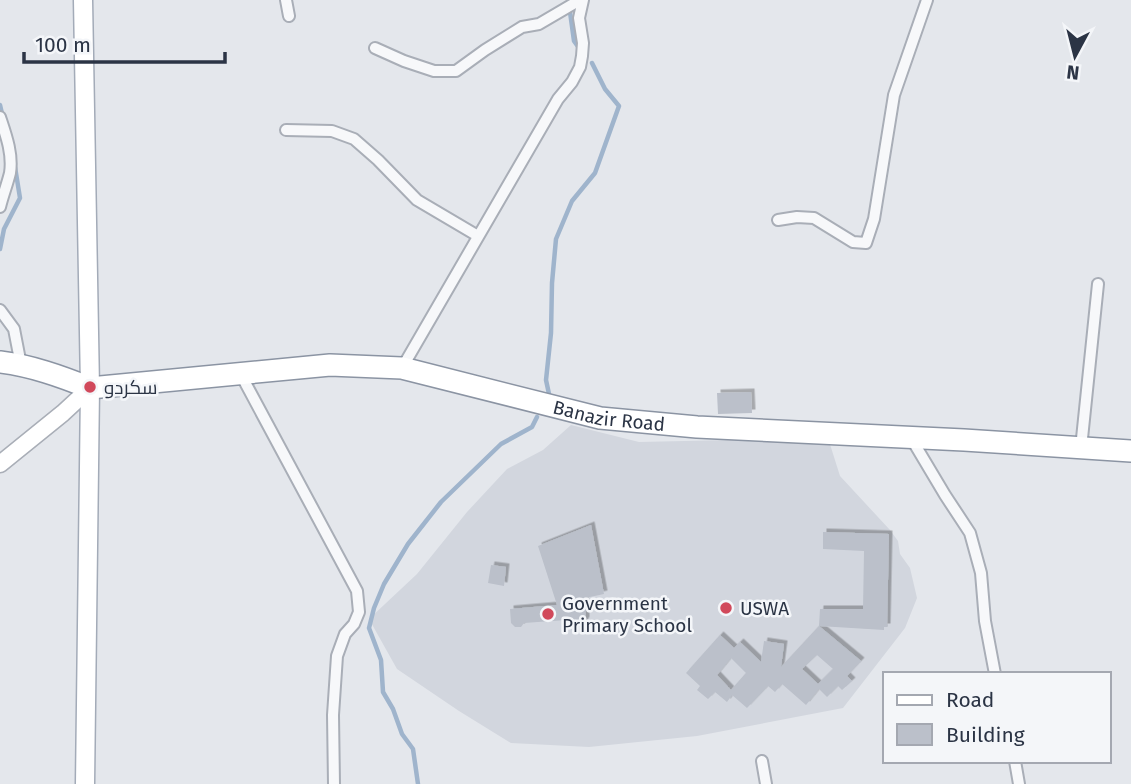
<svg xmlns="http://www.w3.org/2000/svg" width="1131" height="784" font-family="'Fira Sans',Cairo,sans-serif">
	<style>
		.built { fill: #d2d6de }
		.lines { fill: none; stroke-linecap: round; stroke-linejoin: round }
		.stream { stroke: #9fb4cc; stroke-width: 4.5 }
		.building { fill: #bbc0ca; fill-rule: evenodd; filter: url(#shadow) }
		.street-casing { stroke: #a9aeb7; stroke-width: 14 }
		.secondary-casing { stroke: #a9aeb7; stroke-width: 19 }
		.primary-casing { stroke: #a3abb8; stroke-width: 21 }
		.highway-casing { stroke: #8b94a3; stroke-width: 24 }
		.street { stroke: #f7f8fa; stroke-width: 10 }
		.secondary { stroke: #fff; stroke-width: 16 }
		.primary { stroke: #fff; stroke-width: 18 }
		.highway { stroke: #fff; stroke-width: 21 }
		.poi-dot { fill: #d1495b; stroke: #f4f6f9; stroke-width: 2.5 }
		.labels { text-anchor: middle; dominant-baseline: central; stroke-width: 5; stroke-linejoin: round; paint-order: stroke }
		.poi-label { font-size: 19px; fill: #2b3445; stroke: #f4f6f9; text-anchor: start }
		.street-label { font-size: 19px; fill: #2b3445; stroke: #f4f6f9 }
	</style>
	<defs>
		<filter id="shadow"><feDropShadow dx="3.5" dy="-3.5" stdDeviation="0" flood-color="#0004"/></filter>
	</defs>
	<rect width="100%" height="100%" fill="#e4e7ec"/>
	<!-- built -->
	<path class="built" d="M571 425 639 442 828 438 840 476 890 530 898 541 900 554 910 568 917 598 905 628 843 708 697 736 589 747 511 743 459 711 397 669 369 619 417 574 467 512 507 469 543 450Z"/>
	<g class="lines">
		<!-- stream -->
		<path class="stream" d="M570 12 574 41 579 48
			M0 105 3 118
			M0 249 4 229 20 198 15 167
			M549 394 546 380 551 333 552 283 556 239 572 201 595 173 619 106 605 89 592 63
			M418 784 413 749 402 734 393 709 383 692 381 660 369 628 374 608 384 584 408 544 441 502 501 444 532 427 537 417"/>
	</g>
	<!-- building -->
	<path class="building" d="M751 392 752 413 718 414 717 393Z
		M591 525 604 594 585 598 586 620 583 625 577 626 573 621 566 620 524 623 521 627H515L511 623 510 609 557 605 538 546Z
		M823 532 889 534 887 627H884V630L819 626 820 609H863L864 551 823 549Z
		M491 565 506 567 504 586 488 583Z
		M819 626 861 661 847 676 852 681 842 690 838 686 827 697 819 689 806 705 782 684 775 692 768 686 747 708 732 695 727 702 715 692 708 699 697 690 700 686 686 673 720 635 734 648 740 642 761 662 764 641 784 644 781 667ZM817 655 833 669 818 684 802 669ZM731 658 746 673 731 690 717 675Z"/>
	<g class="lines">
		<defs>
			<path id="street" d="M286 0 289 16
				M375 48 404 61 434 71H456L485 50 522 27 539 24 580 0
				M0 117C6 135 13 154 10 173 7 185 3 195 0 207
				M286 130 332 131 354 139 378 160 417 200 478 236
				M778 220 797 217 814 218 853 242 866 243 874 219 894 95 927 0
				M0 310 14 329 21 365
				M402 368 558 99 572 82 580 67 582 56 583 43 579 18 583 0
				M240 373 357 591 359 612 354 624 345 634 337 656 333 715 334 784
				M911 438 945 495 970 533 981 573 985 621 995 674
				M1081 448 1098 284
				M762 761 766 784
				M1015 761 1019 784"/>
			<path id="secondary" d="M0 464 63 413 90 388"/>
			<path id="primary" d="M83 0 90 388 85 784"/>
			<g id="highway">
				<path id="s1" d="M0 362C32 366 60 376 90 388L330 365 402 368 600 418 697 427 964 440 1131 451"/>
			</g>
		</defs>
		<!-- street casing -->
		<use href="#street" class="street-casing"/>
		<!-- secondary casing -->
		<use href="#secondary" class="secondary-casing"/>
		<!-- primary casing -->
		<use href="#primary" class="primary-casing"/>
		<!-- highway casing -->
		<use href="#highway" class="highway-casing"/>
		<!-- street -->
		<use href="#street" class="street"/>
		<!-- secondary -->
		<use href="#secondary" class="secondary"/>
		<!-- primary -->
		<use href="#primary" class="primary"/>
		<!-- highway -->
		<use href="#highway" class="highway"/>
	</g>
	<!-- markers -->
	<g class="poi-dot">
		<circle cx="90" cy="387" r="7"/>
		<circle cx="726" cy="608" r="7"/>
		<circle cx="548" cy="614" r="7"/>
	</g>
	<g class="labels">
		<!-- poi labels -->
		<g class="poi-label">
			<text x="104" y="387">سکردو</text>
			<text x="562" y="603">Government<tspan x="562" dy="22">Primary School</tspan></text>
			<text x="740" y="608">USWA</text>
		</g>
		<!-- street labels -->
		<g class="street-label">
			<text stroke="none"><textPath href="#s1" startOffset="620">Banazir Road</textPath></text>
		</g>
	</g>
	<!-- legend -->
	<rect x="883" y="672" width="228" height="91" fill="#f4f6f9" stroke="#a4a8b1" stroke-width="2"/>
	<rect x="897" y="695" width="35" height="10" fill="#ffffff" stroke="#a4a8b1" stroke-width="2"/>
	<text x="946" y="707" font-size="21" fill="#2b3445">Road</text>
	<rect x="897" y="724" width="35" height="21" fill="#bbc0ca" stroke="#a4a8b1" stroke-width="2"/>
	<text x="946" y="742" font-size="21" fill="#2b3445">Building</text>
	<!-- north arrow -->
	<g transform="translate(1075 56) rotate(187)" stroke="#f4f6f9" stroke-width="5" paint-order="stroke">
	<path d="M0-5L12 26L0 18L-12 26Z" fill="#2b3445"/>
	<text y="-10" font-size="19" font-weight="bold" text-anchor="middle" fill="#2b3445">N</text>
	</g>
	<!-- scale -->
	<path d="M24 52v10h201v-10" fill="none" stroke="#2b3445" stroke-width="3.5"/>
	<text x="35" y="52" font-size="21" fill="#2b3445" stroke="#f4f6f9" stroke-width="5" paint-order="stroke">100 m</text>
</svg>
